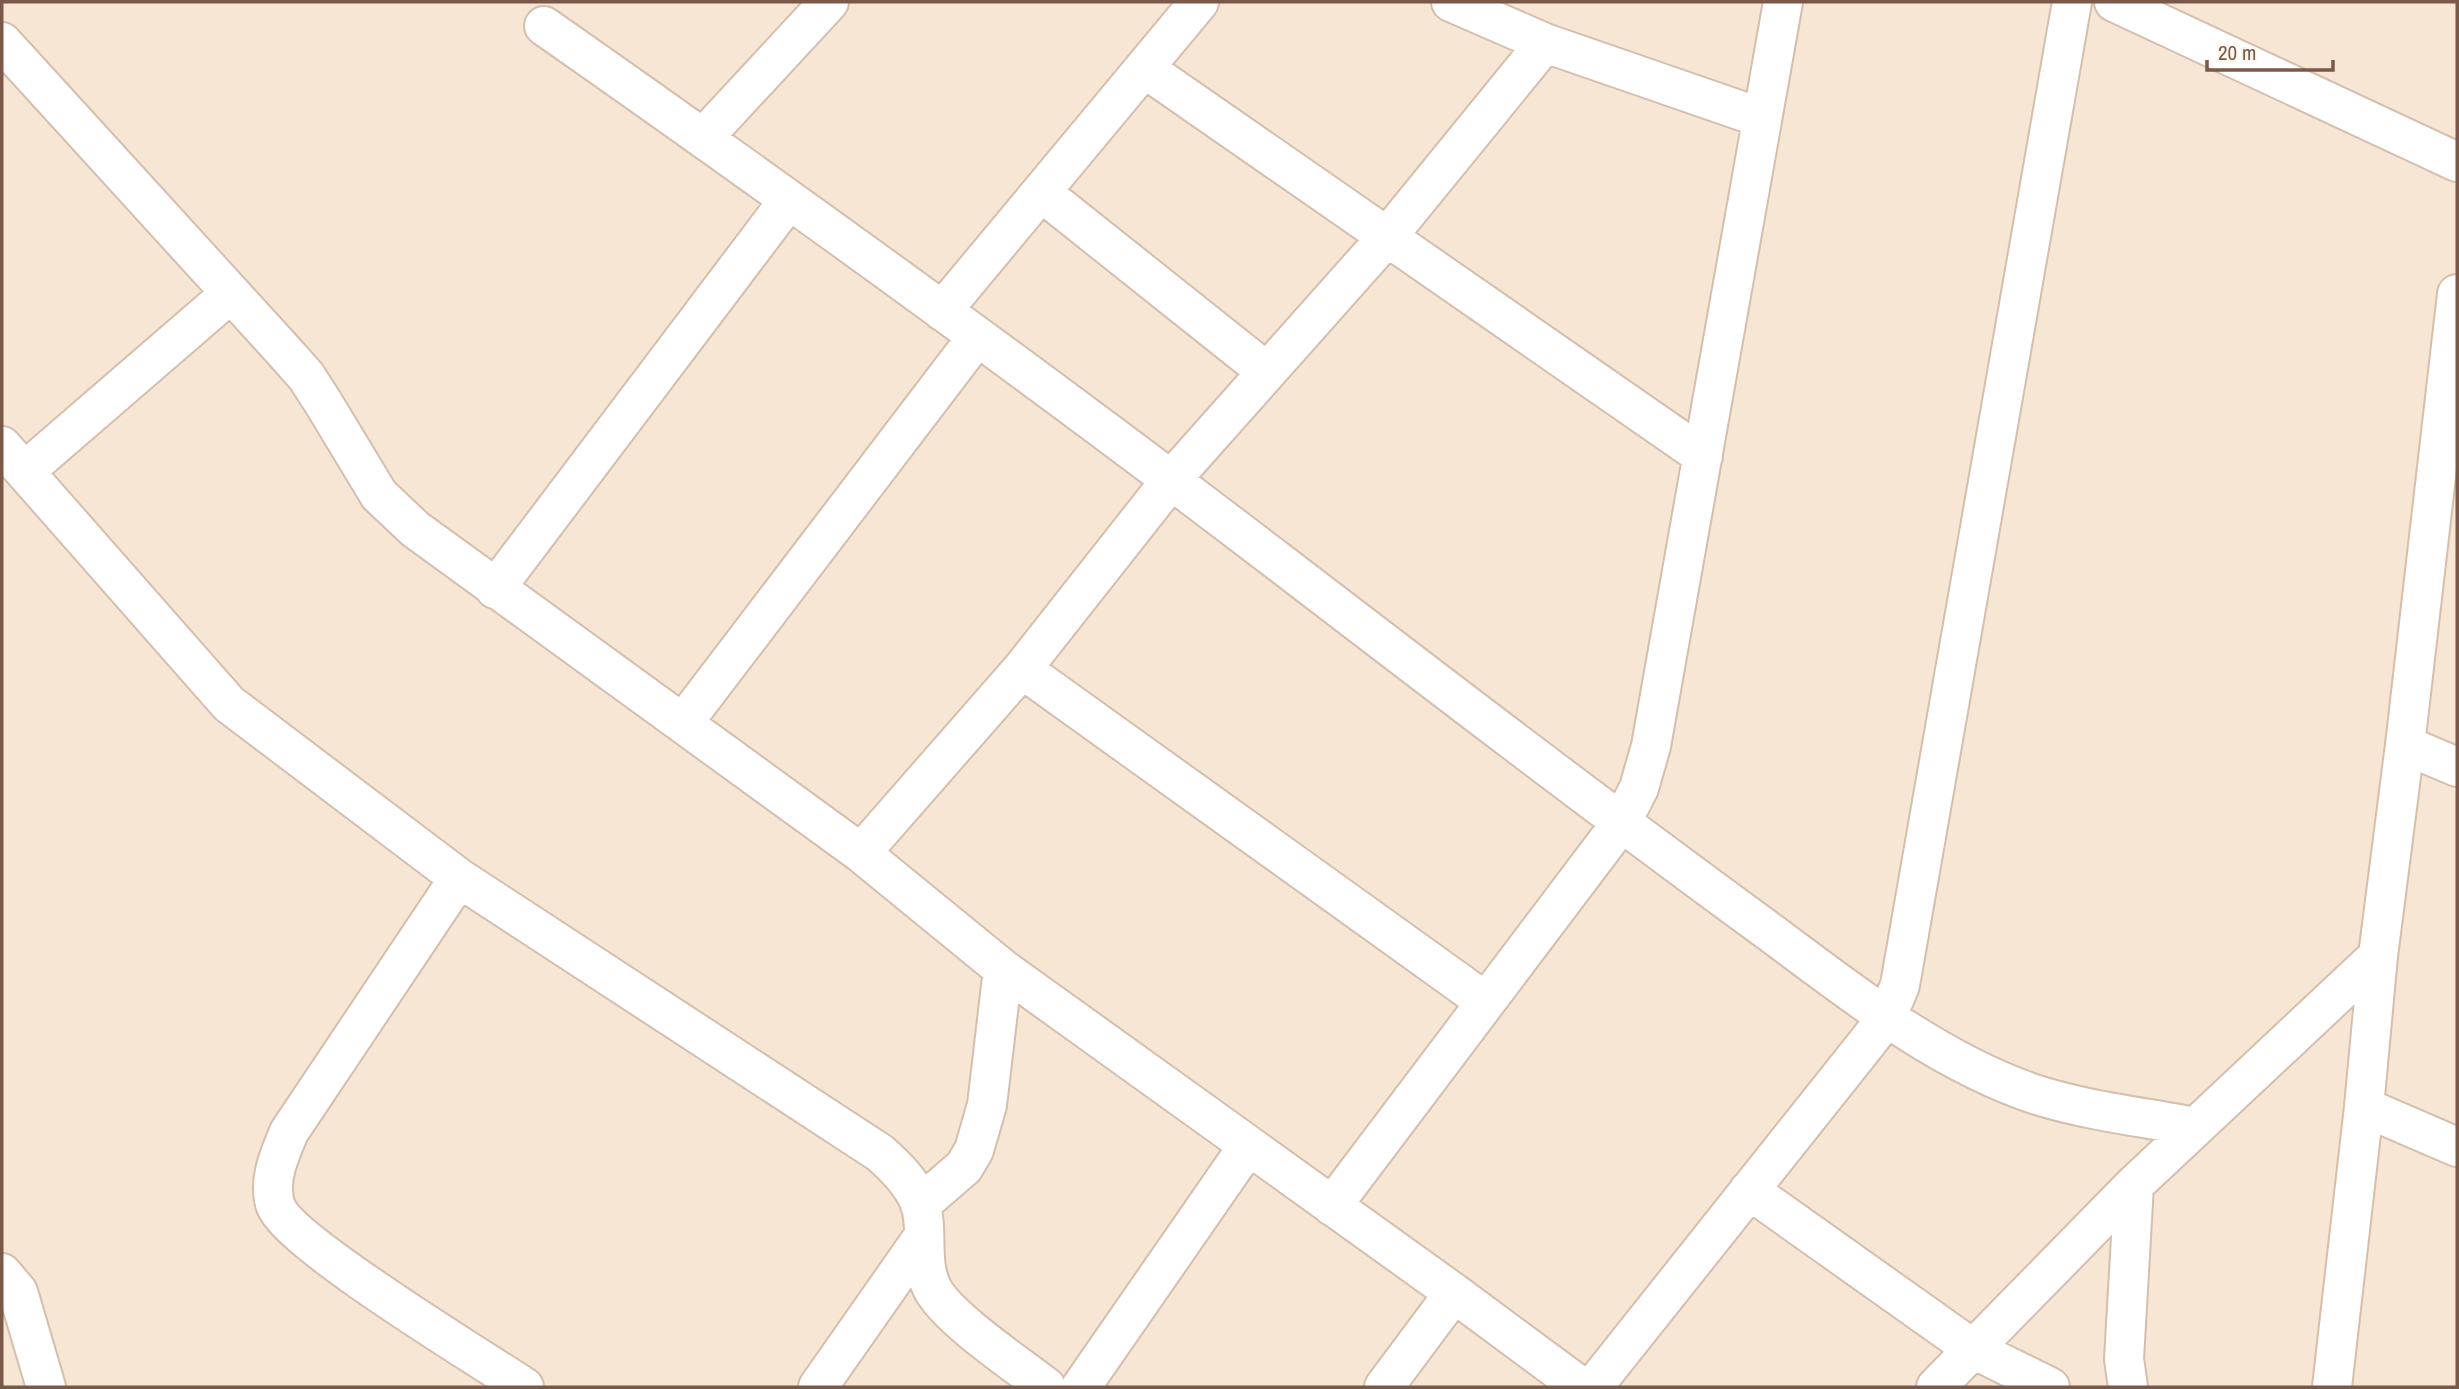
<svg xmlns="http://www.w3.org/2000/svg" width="2459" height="1389" font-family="'Archivo Narrow',sans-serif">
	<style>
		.residential { fill: #f7e6d4 }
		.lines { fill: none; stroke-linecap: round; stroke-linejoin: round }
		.minor-casing { stroke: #d4bead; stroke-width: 42 }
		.secondary-casing { stroke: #d7beaa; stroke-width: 42 }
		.minor { stroke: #fff; stroke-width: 38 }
		.secondary { stroke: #fff; stroke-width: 38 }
	</style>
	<rect width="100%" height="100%" fill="#fef4e6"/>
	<!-- residential -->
	<path class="residential" d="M2 2H2457V1387H2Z"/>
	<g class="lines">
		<defs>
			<path id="minor" d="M1451 2 1545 43 1762 118
				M2114 2 2457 162
				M544 26C794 201 1041 380 1283 565 1437 683 1591 801 1748 916 1839 982 1929 1059 2037 1095 2088 1111 2143 1117 2195 1127
				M2 42 281 348 306 376 324 404 379 495 415 529 861 853 1003 969 1454 1293 1384 1387
				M1144 68 1703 456
				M703 138 829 2
				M1041 192 1267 372
				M942 311 1199 2
				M2 446 229 704 459 878 880 1153C896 1167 912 1183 920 1203 929 1230 919 1261 932 1288 947 1318 1018 1365 1046 1387
				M25 471 231 293
				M495 589 788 201
				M1022 669 1486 1002
				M683 723 977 337
				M2405 745 2457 767
				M861 853 1022 669 1171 480 1387 237 1545 43
				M459 878 289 1132C280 1154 268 1179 275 1204 286 1241 482 1359 524 1387
				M2364 1107 2457 1147
				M1749 1190 1973 1349 2050 1387
				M920 1205 964 1167 974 1150 987 1105 1003 969
				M1332 1206 1621 823 1639 788 1651 746 1783 2
				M2 1273 18 1292 46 1387
				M1454 1293 1581 1387
				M818 1387 923 1237
				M1081 1387 1248 1146
				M1593 1387 1866 1044 1887 1017 1900 985 2072 2
				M1936 1387 2134 1185 2378 956
				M2128 1387 2124 1359 2134 1185"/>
			<path id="secondary" d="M2332 1387 2364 1107 2378 956 2405 745 2457 294"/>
		</defs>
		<!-- minor casing -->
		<use href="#minor" class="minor-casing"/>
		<!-- secondary casing -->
		<use href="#secondary" class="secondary-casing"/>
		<!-- minor -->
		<use href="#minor" class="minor"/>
		<!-- secondary -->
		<use href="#secondary" class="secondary"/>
	</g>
	<!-- border -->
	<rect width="2459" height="1389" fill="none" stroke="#7a5948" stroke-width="7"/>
	<!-- scale -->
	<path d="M2207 60v10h126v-10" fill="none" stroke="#7a5948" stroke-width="3.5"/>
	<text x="2218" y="60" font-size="21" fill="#7a5948" stroke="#fff8ee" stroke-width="5" paint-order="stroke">20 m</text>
</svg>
